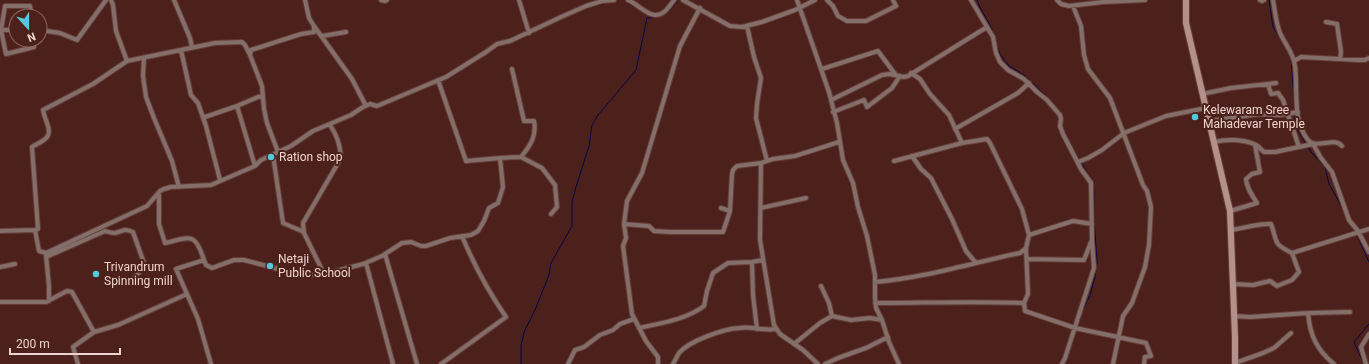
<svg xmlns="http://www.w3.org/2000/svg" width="1369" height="364" font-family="Roboto,sans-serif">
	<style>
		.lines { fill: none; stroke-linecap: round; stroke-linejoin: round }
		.stream { stroke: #050545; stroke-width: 1 }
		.street-casing { stroke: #663d39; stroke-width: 6 }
		.secondary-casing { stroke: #663d39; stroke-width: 8 }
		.street { stroke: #846e6a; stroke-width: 4 }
		.secondary { stroke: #b4908b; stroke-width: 6 }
		.poi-dot { fill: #53cadc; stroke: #4c211c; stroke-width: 1.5 }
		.labels { text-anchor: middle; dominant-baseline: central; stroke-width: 4; stroke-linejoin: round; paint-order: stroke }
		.poi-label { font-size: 12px; fill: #f0d3cf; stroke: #4c211c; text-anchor: start }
	</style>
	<rect width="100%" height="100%" fill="#4c211c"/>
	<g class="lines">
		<!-- stream -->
		<path class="stream" d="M977 0C981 13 990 22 994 34
			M1269 0 1273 27 1281 40
			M996 43 1000 54 1009 66 1024 75 1051 101 1063 116V118
			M1291 58 1295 110
			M1295 116V125L1306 144
			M1072 147 1079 159
			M1308 147 1311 152 1325 167 1329 184 1343 209
			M1082 164 1091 179
			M1357 235 1369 262
			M1081 314 1090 295 1095 277 1097 262 1094 219V190L1093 186
			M1066 350 1070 336
			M521 364V346L524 332 535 310 549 275 551 263 572 226V202L576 187 589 146 592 125 598 115 636 70 647 18C664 17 667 15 677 1
			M1364 364 1354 342 1369 324"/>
		<defs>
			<path id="street" d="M111 0 113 5 116 31 127 61
				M174 0 190 38 192 47
				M381 0 385 1 387 0
				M519 0 529 33
				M628 0C639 4 651 22 664 12 668 9 671 4 674 0
				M683 0 730 26 742 27 762 22 795 10 815 0
				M797 0 829 92 837 123 843 160 853 183 858 207 867 236 875 275V297L876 308 882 320 889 342 899 364
				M827 0 833 6 838 16 847 21H866L896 6 893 0
				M1057 0 1061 4 1069 6 1103 2 1145 0
				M1260 0 1262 1 1264 0
				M1273 0C1275 11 1276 23 1280 33 1285 44 1294 54 1295 66 1298 90 1292 120 1308 140 1316 150 1334 136 1342 146
				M1073 6 1081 26 1084 55 1088 69 1110 98 1143 185 1147 191 1151 207 1149 245 1145 267 1132 303 1123 316 1113 364
				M31 16 30 6H5L1 30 6 54 34 47 33 40
				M1326 22 1337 24 1341 52 1340 59
				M314 26 352 79 366 106
				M747 26 754 57 761 78 757 104 756 118 767 161
				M987 27 993 37 996 53 1000 62 1008 70 1024 79 1037 92 1047 100 1060 115 1061 119 1060 126 1063 134 1081 169 1091 183 1092 240 1094 268 1065 358 1062 364
				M0 30H16
				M40 30 60 33 77 40 106 0
				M322 36 346 32
				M181 50 191 95 198 103 206 126 220 180
				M144 58 143 76 146 97 154 118 172 161 179 187
				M1294 61 1301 57 1358 60H1365L1369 58
				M512 69 524 121H534C537 136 530 146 521 157
				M822 69 878 51 895 74
				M911 73 920 79 930 94 949 115 962 143
				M438 80 466 161 500 158 521 157 542 168 555 185 557 207 551 214
				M1268 84 1271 94 1278 93 1283 100 1299 147
				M1202 94 1231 88 1276 83
				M831 100 882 75 890 74 904 77 908 76 987 27 971 0
				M237 106 255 166
				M833 112 864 100 867 107 892 88 900 76
				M205 117 237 106 258 97 263 96
				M1209 121 1259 114 1279 115 1298 112
				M955 129 1018 93 1029 83
				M1214 142C1226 139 1242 139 1254 144 1258 145 1261 150 1264 152H1275L1313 144 1321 158 1332 172 1349 220 1358 231 1369 252
				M278 152 267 123 264 109 262 86 250 55 251 50 301 34 314 32V26L309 18 305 0
				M273 155 283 223 304 232
				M912 156 921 169 931 178 952 219 966 251 976 263
				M1078 162 1088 158 1102 150 1124 133 1166 116 1206 108
				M761 163 760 240 774 325 780 334 803 350 818 364
				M159 194V224L165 243C191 237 195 232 204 260
				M761 208 806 198
				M730 211 732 174 733 170 737 166 761 163 773 159 795 156 839 142
				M1230 211 1257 203C1252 195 1247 189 1246 179L1252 174 1260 172 1255 145
				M624 224 649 226 654 231 670 232H723L730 211 721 208
				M35 230 38 229 32 147C44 140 53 138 47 123 45 118 44 115 43 110L93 84 127 61 215 43 242 42 245 45 250 55
				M1231 230C1245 228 1259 223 1271 224 1278 243 1272 243 1292 253L1299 272 1292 280 1277 286 1270 281 1253 285 1233 284
				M0 231 35 230 39 251 46 253 147 206 160 191 164 189 171 187 211 185 255 166 261 160 291 146 313 131 351 115 363 107 370 104 377 106 446 77 486 52 497 44 510 41 561 17 586 6 602 1 614 0
				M1029 235 1073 221 1092 224
				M1026 248 1028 294 1024 303 1025 311 1075 328 1146 343 1151 356 1145 357 1144 364
				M1292 253 1369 229
				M385 254 417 364
				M46 255 49 286V301
				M46 257 105 231C108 232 112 233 115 233 124 231 123 228 133 232L145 266 132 280
				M1027 259 1084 260 1091 242
				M752 262 753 295 757 329
				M366 263 393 364
				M0 267 15 264
				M324 274 304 233 303 223 341 158C340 144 337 136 330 125
				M875 282C924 278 971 263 1020 253L1026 248 1029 235 1022 209 990 143 987 139 962 143 894 161
				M821 286 829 303 832 316
				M187 294 176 269 204 260 206 265 212 268 234 260H244L301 275 324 274 363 264 382 256 402 243 411 242 421 246H426L450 238 471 235 478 231 484 221 489 208 498 203 503 187 500 158
				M0 302H46L67 291 72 292 94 332 118 325 187 294 198 319 211 364
				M875 303C925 303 975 301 1024 303
				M1308 313C1310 336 1317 350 1334 364
				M1234 316 1250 317 1308 313 1350 312
				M639 328C662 323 685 320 704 306L707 291 713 273 728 263 752 262 763 260
				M794 344 820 323 832 316 851 320 870 318 882 320
				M1235 363 1263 353 1274 348 1291 333
				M78 364 73 347 94 332
				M441 364 506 317C488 291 474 265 462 236
				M568 364 575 350 584 347 600 335 613 330 620 324 634 319
				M658 364V357L646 341 632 314 623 246 626 238 624 224 627 201 642 173 680 46 700 8
				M673 364C675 361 677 356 679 353 689 341 723 329 739 328 752 326 762 331 776 329
				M825 364 838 358 866 348 888 337
				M1366 364 1361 347 1369 334"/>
			<path id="secondary" d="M1186 0V23L1230 211 1235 337V364"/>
		</defs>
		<!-- street casing -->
		<use href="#street" class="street-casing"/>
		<!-- secondary casing -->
		<use href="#secondary" class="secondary-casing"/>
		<!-- street -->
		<use href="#street" class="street"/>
		<!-- secondary -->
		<use href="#secondary" class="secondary"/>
	</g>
	<!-- markers -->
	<g class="poi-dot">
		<circle cx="1195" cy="117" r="4"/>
		<circle cx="271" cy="157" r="4"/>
		<circle cx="270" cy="266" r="4"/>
		<circle cx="96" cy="274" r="4"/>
	</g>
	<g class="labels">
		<!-- poi labels -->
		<g class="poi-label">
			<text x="1203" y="110">Kelewaram Sree<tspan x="1203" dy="14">Mahadevar Temple</tspan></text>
			<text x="279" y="157">Ration shop</text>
			<text x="278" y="259">Netaji<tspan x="278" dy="14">Public School</tspan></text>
			<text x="104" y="267">Trivandrum<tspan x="104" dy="14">Spinning mill</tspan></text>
		</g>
	</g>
	<!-- north arrow -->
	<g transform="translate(28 28) rotate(159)"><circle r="19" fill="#4c211c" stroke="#8e6864"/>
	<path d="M0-3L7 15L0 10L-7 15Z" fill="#53cadc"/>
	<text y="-6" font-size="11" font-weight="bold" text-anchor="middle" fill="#f0d3cf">N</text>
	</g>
	<!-- scale -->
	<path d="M10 348v6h110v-6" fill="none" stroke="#f0d3cf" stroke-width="2"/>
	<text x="16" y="348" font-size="12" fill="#f0d3cf" stroke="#4c211c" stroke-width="3" paint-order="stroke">200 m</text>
</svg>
